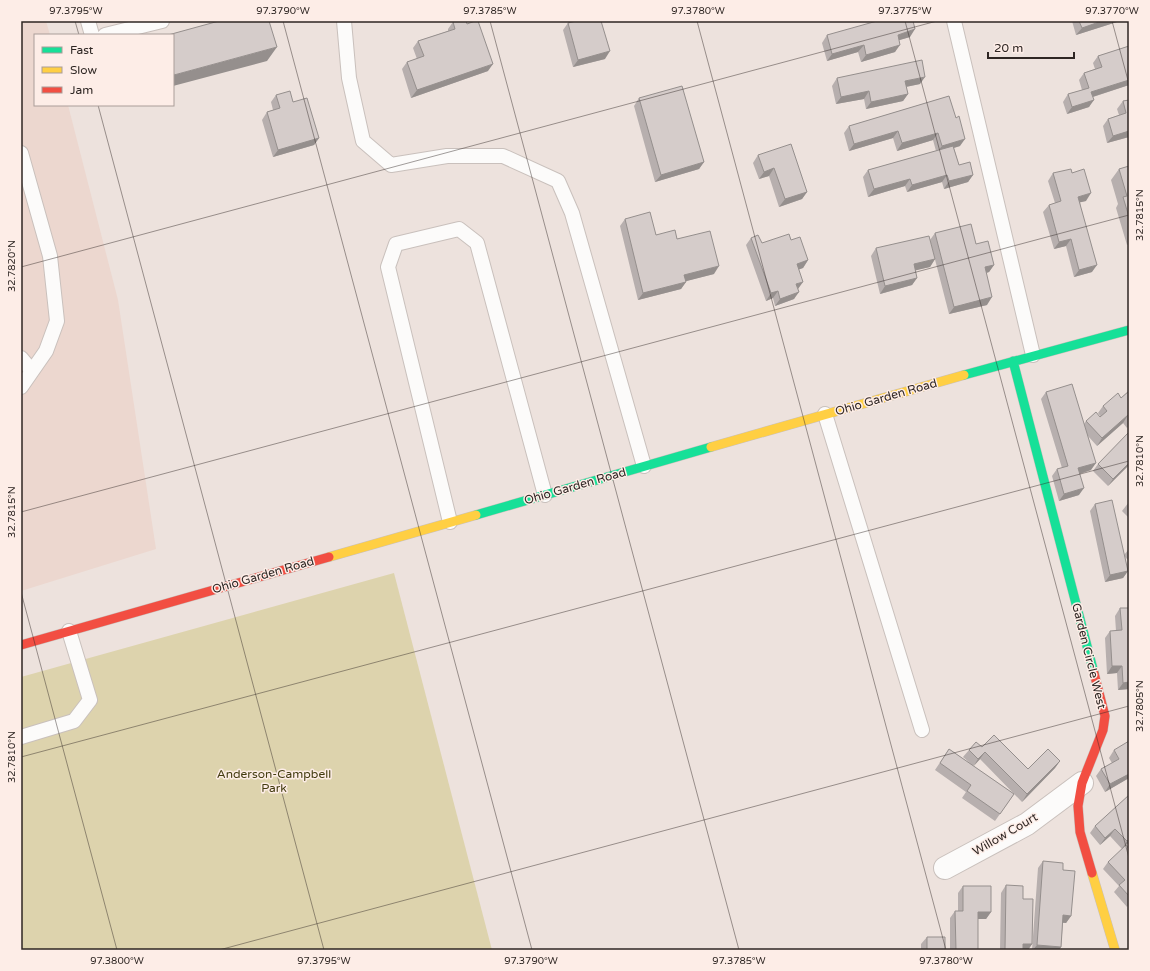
<svg xmlns="http://www.w3.org/2000/svg" width="1150" height="971" font-family="'Varela Round',sans-serif">
	<style>
		.built { fill: #ecd7cf }
		.green { fill: #ddd3ad }
		.lines { fill: none; stroke-linecap: round; stroke-linejoin: round }
		.lane-casing { stroke: #c9c0bc; stroke-width: 16 }
		.street-casing { stroke: #c9c0bc; stroke-width: 24 }
		.fast-casing { stroke: #c9c0bc; stroke-width: 10 }
		.slow-casing { stroke: #c9c0bc; stroke-width: 10 }
		.jam-casing { stroke: #c9c0bc; stroke-width: 10 }
		.lane { stroke: #fcfbfa; stroke-width: 14 }
		.street { stroke: #fcfbfa; stroke-width: 22 }
		.fast { stroke: #16e098; stroke-width: 9 }
		.slow { stroke: #ffcf43; stroke-width: 9 }
		.jam { stroke: #f24e42; stroke-width: 9 }
		.wall { fill: #b7afae }
		.shaded-wall { fill: #958f8d }
		.building { fill: #d5ccca; stroke: #958f8d }
		.ticks { fill: none; stroke: #2e2623; stroke-width: 1; stroke-opacity: 0.45 }
		.labels { text-anchor: middle; dominant-baseline: central; stroke-width: 3; stroke-linejoin: round; paint-order: stroke }
		.street-label { font-size: 12px; fill: #2e2623; stroke: #fdede7 }
		.park-label { font-size: 12px; fill: #433c10; stroke: #fdede7 }
		.neatline { fill: none; stroke: #2e2623; stroke-width: 1.5 }
		.ticks-label { font-size: 10px; text-anchor: middle; fill: #2e2623 }
	</style>
	<rect width="100%" height="100%" fill="#ede2dd"/>
	<!-- built -->
	<path class="built" d="M21 21H46L50 35H35V105H68L118 300 156 549 21 591Z"/>
	<!-- green -->
	<path class="green" d="M394 573 492 950H21V677Z"/>
	<g class="lines">
		<defs>
			<path id="lane" d="M88 21 92 35
				M344 21 349 78 363 141 391 165 447 156H503L558 181 572 213 644 466
				M954 21 1033 355
				M105 35 162 21
				M21 153 50 256 57 321 46 351 21 387
				M21 358 32 371
				M825 414 922 730
				M450 522 388 267 396 244 459 229 477 243 545 495
				M21 737 74 721 90 700 69 631"/>
			<path id="street" d="M945 868 1027 824 1082 783"/>
			<path id="fast" d="M1013 361 1094 673
				M964 375 1129 330
				M476 515 711 447"/>
			<path id="slow" d="M711 447 964 375
				M329 557 476 515
				M1092 873 1115 950"/>
			<path id="jam" d="M21 645 329 557
				M1092 873 1080 832 1078 806 1082 783 1103 730 1105 716 1094 673"/>
		</defs>
		<!-- lane casing -->
		<use href="#lane" class="lane-casing"/>
		<!-- street casing -->
		<use href="#street" class="street-casing"/>
		<!-- fast casing -->
		<use href="#fast" class="fast-casing"/>
		<!-- slow casing -->
		<use href="#slow" class="slow-casing"/>
		<!-- jam casing -->
		<use href="#jam" class="jam-casing"/>
		<!-- lane -->
		<use href="#lane" class="lane"/>
		<!-- street -->
		<use href="#street" class="street"/>
		<!-- fast -->
		<use href="#fast" class="fast"/>
		<!-- slow -->
		<use href="#slow" class="slow"/>
		<!-- jam -->
		<use href="#jam" class="jam"/>
	</g>
	<!-- wall -->
	<path class="wall" d="M1072 21H1120L1076 35Z
		M453 22 488 71 411 98 402 69 407 62 417 59 413 48 418 41 448 31V29Z
		M568 23 605 59 573 67 563 30Z
		M827 35 910 37 899 40 895 52 861 62 858 52 827 61 822 43Z
		M1129 46V85L1093 97 1089 107 1067 114 1063 102 1068 94 1082 90 1079 80 1084 73 1095 69 1093 63 1098 56Z
		M837 78 920 84 906 87 908 94 903 101 866 109 864 99 836 104 832 86Z
		M276 95 293 102 319 138 314 145 273 157 262 120 267 112 273 110 271 102Z
		M949 96 960 146 954 148 959 165 973 175 968 182 944 189 942 182 907 192 905 186 868 197 863 177 868 170 936 151 933 140 897 151 893 138 849 151 844 133 849 126Z
		M639 98 704 162 699 169 655 182 634 106Z
		M1129 100V137L1107 143 1103 126 1108 119 1119 115 1117 109 1123 101Z
		M758 155 807 192 802 199 779 207 769 176 759 179 753 163Z
		M1129 166V244L1127 245 1116 208 1118 204 1111 180 1119 169Z
		M1053 173H1072L1086 201 1080 202 1092 272 1074 277 1066 246 1054 249 1043 212 1049 205 1055 203 1048 181Z
		M625 219 656 235 677 239 714 274 686 281V282L681 289 638 300 620 226Z
		M935 233 976 244 994 265 989 272 986 273 987 305 949 314 930 240Z
		M751 238 762 243 791 240 808 260 803 268 799 269 798 289 794 299 775 306 773 298 766 301 746 245Z
		M876 248 935 259 930 267 915 270 917 278 912 285 880 294 871 256Z
		M1129 391V426L1127 428 1123 423 1097 446 1088 436 1091 470 1079 474V495L1059 501 1052 476 1057 469 1062 468 1041 399 1046 392 1084 424 1086 421 1100 417H1101L1098 413 1103 406 1121 398Z
		M1098 464 1129 465 1108 486 1093 471Z
		M1129 502V518L1122 511Z
		M1095 504 1124 555 1129 549V561L1125 557 1128 571 1123 578 1105 582 1090 511Z
		M1120 608H1129V689L1118 690 1117 673 1107 674 1105 638 1110 631H1116L1115 616Z
		M982 747 1028 769 1060 761 1055 768 1022 802 980 759 973 766 1014 794 995 821 962 798 966 792 935 770 949 749 971 764 963 757 969 750Z
		M1114 750 1129 778 1105 792 1096 776 1101 769 1112 763 1109 758Z
		M1129 795V842L1122 849 1110 836 1100 845 1090 833 1095 826Z
		M1129 849V904L1127 907 1114 892 1119 886 1103 869 1108 862Z
		M1043 861 1063 870 1071 916 1066 923H1063L1061 947 1059 950H1032L1038 868Z
		M1006 885 1023 899 1032 944 1028 950H1000L1001 893Z
		M963 886 991 912 986 919H978V950H950V918L955 911H958V893Z
		M927 937 945 950H921V944Z"/>
	<!-- shaded-wall -->
	<path class="shaded-wall" d="M1102 21H1120L1076 35 1082 28Z
		M915 29 910 37 893 42 898 35Z
		M864 45 858 52 827 61 832 54Z
		M900 45 895 52 861 62 866 55Z
		M277 47 267 61 173 86V77L174 75Z
		M610 51 605 59 573 67 578 60Z
		M493 64 488 71 411 98 417 90Z
		M925 77 920 84 900 88 905 81Z
		M1129 80V85L1086 99 1091 92Z
		M869 91 864 99 836 104 841 97Z
		M908 94 903 101 866 109 871 102Z
		M1094 100 1089 107 1067 114 1072 107Z
		M898 131 893 138 849 151 854 144Z
		M1129 131V137L1107 143 1113 136Z
		M938 133 933 140 897 151 902 143Z
		M319 138 314 145 273 157 278 150Z
		M965 139 960 146 936 153 942 146Z
		M704 162 699 169 655 182 661 175Z
		M774 168 769 176 759 179 764 172Z
		M947 175 942 182 907 192 912 185Z
		M973 175 968 182 944 189 949 181Z
		M910 179 905 186 868 197 874 189Z
		M807 192 802 199 779 207 785 199Z
		M1091 193 1086 201 1073 204 1078 197Z
		M1071 239 1066 246 1054 249 1059 242Z
		M935 259 930 267 909 272 914 264Z
		M808 260 803 268 792 272 797 264Z
		M994 265 989 272 980 275 985 267Z
		M1097 265 1092 272 1074 277 1079 270Z
		M719 266 714 274 679 283 684 275Z
		M917 278 912 285 880 294 885 286Z
		M686 282 681 289 638 300 643 293Z
		M803 282 798 289 796 284Z
		M778 291 773 298 766 301 771 293Z
		M799 292 794 299 775 306 780 299Z
		M992 297 987 305 949 314 954 307Z
		M1128 415 1123 423 1097 446 1102 438Z
		M1096 463 1091 470 1073 476 1078 468Z
		M1129 463V465L1108 486 1113 479Z
		M1084 488 1079 495 1059 501 1064 494Z
		M1128 571 1123 578 1105 582 1110 575Z
		M1112 666H1122L1117 673 1107 674Z
		M1129 682V689L1118 690 1123 683Z
		M985 752 980 759 973 767 978 759Z
		M1060 761 1055 768 1022 802 1027 794Z
		M1129 774V778L1105 792 1110 784Z
		M1115 829 1110 836 1100 845 1105 838Z
		M1129 839V842L1122 849 1127 841Z
		M978 912H991L986 919H973Z
		M1063 915 1071 916 1066 923 1058 922Z
		M1023 944H1032L1028 950H1019Z
		M1037 945 1061 947 1059 950H1033Z"/>
	<!-- building -->
	<path class="building" d="M219 21H269L277 47 174 75 173 71V35H168Z
		M456 21H466L467 24 475 21H478L493 64 417 90 407 62 424 56 418 41 455 29 453 22Z
		M576 21H601L610 51 578 60 568 23Z
		M877 21H913L915 29 898 35 900 45 866 55 864 45 832 54 827 35Z
		M1079 21H1102L1082 28Z
		M1129 46V80L1091 92 1094 100 1072 107 1068 94 1089 88 1084 73 1102 67 1098 56Z
		M922 60 925 77 905 81 908 94 871 102 869 91 841 97 837 78Z
		M682 86 704 162 661 175 639 98Z
		M290 91 293 102 307 98 319 138 278 150 267 112 280 108 276 95Z
		M949 96 956 118 959 116 965 139 942 146 938 133 902 143 898 131 854 144 849 126Z
		M1129 100V131L1113 136 1108 119 1126 113 1123 101Z
		M791 144 807 192 785 199 774 168 764 172 758 155Z
		M953 146 959 165 970 162 973 175 949 181 947 175 912 185 910 179 874 189 868 170Z
		M1129 166V217L1123 197 1127 196 1119 169Z
		M1071 169 1072 173 1084 169 1091 193 1078 197 1097 265 1079 270 1071 239 1059 242 1049 205 1061 201 1053 173Z
		M650 212 656 235 675 230 677 239 710 231 719 266 684 275 686 282 643 293 625 219Z
		M971 224 976 244 988 241 994 265 985 267 992 297 954 307 935 233Z
		M789 234 791 240 800 237 808 260 797 264 803 282 796 284 799 292 780 299 778 291 771 293 751 238 758 235 762 243Z
		M929 236 935 259 914 264 917 278 885 286 876 248Z
		M1072 384 1096 463 1078 468 1084 488 1064 494 1057 469 1068 466 1046 392Z
		M1129 391V417L1128 415 1102 438 1086 421 1096 412 1100 417 1107 411 1103 406 1118 393 1121 398Z
		M1129 432V463L1113 479 1098 464Z
		M1112 500 1128 571 1110 575 1095 504Z
		M1120 608H1129V682L1123 683 1122 666H1112L1110 631 1122 630Z
		M994 735 1028 769 1048 749 1060 761 1027 794 985 752 978 759 969 750 976 742 982 747Z
		M1129 741V774L1110 784 1101 769 1119 759 1114 750Z
		M949 749 1014 794 1000 814 967 791 971 785 940 763Z
		M1129 795V839L1127 841 1115 829 1105 838 1095 826Z
		M1126 845 1129 849V896L1119 885 1125 880 1108 862Z
		M1043 861 1063 863V870L1075 871 1071 916 1063 915 1061 947 1037 945Z
		M1006 885 1023 886V899H1033L1032 944H1023V950H1005Z
		M963 886H991V912H978V950H956L955 911H963Z
		M927 937H945V950H927Z"/>
	<!-- ticks -->
	<path class="ticks" d="M75 21 79 35M283 21 532 950M490 21 739 950M697 21 946 950M905 21 1129 858M1112 21 1129 84M98 105 324 950M21 267 937 21M21 512 1129 215M21 592 117 950M21 757 1129 461M219 950 1129 706"/>
	<g class="labels">
		<!-- street labels -->
		<g class="street-label">
			<text transform="translate(886 397) rotate(-16)">Ohio Garden Road</text>
			<text transform="translate(575 486) rotate(-16)">Ohio Garden Road</text>
			<text transform="translate(263 575) rotate(-16)">Ohio Garden Road</text>
			<text transform="translate(1089 656) rotate(76)">Garden Circle West</text>
			<text transform="translate(1005 834) rotate(-30)">Willow Court</text>
		</g>
		<!-- park labels -->
		<g class="park-label">
			<text x="274" y="774">Anderson-Campbell<tspan x="274" dy="14">Park</tspan></text>
		</g>
	</g>
	<!-- border -->
	<rect width="1150" height="971" fill="none" stroke="#fdede7" stroke-width="44"/>
	<!-- legend -->
	<rect x="34" y="34" width="140" height="72" fill="#fdede7" stroke="#aa9d99"/>
	<rect x="42" y="47" width="20" height="6" fill="#16e098" stroke="#aa9d99"/>
	<text x="70" y="54" font-size="12" fill="#2e2623">Fast</text>
	<rect x="42" y="67" width="20" height="6" fill="#ffcf43" stroke="#aa9d99"/>
	<text x="70" y="74" font-size="12" fill="#2e2623">Slow</text>
	<rect x="42" y="87" width="20" height="6" fill="#f24e42" stroke="#aa9d99"/>
	<text x="70" y="94" font-size="12" fill="#2e2623">Jam</text>
	<!-- scale -->
	<path d="M988 52v6h86v-6" fill="none" stroke="#2e2623" stroke-width="2"/>
	<text x="994" y="52" font-size="12" fill="#2e2623" stroke="#fdede7" stroke-width="3" paint-order="stroke">20 m</text>
	<rect x="22" y="22" width="1106" height="927" class="neatline"/>
	<g class="ticks-label">
		<text x="76" y="14">97.3795°W</text>
		<text x="283" y="14">97.3790°W</text>
		<text x="490" y="14">97.3785°W</text>
		<text x="698" y="14">97.3780°W</text>
		<text x="905" y="14">97.3775°W</text>
		<text x="1112" y="14">97.3770°W</text>
		<text transform="translate(1139 215) rotate(-90)" y="4">32.7815°N</text>
		<text transform="translate(11 266) rotate(-90)" y="4">32.7820°N</text>
		<text transform="translate(1139 461) rotate(-90)" y="4">32.7810°N</text>
		<text transform="translate(11 512) rotate(-90)" y="4">32.7815°N</text>
		<text transform="translate(1139 706) rotate(-90)" y="4">32.7805°N</text>
		<text transform="translate(11 757) rotate(-90)" y="4">32.7810°N</text>
		<text x="117" y="964">97.3800°W</text>
		<text x="324" y="964">97.3795°W</text>
		<text x="531" y="964">97.3790°W</text>
		<text x="739" y="964">97.3785°W</text>
		<text x="946" y="964">97.3780°W</text>
	</g>
</svg>
